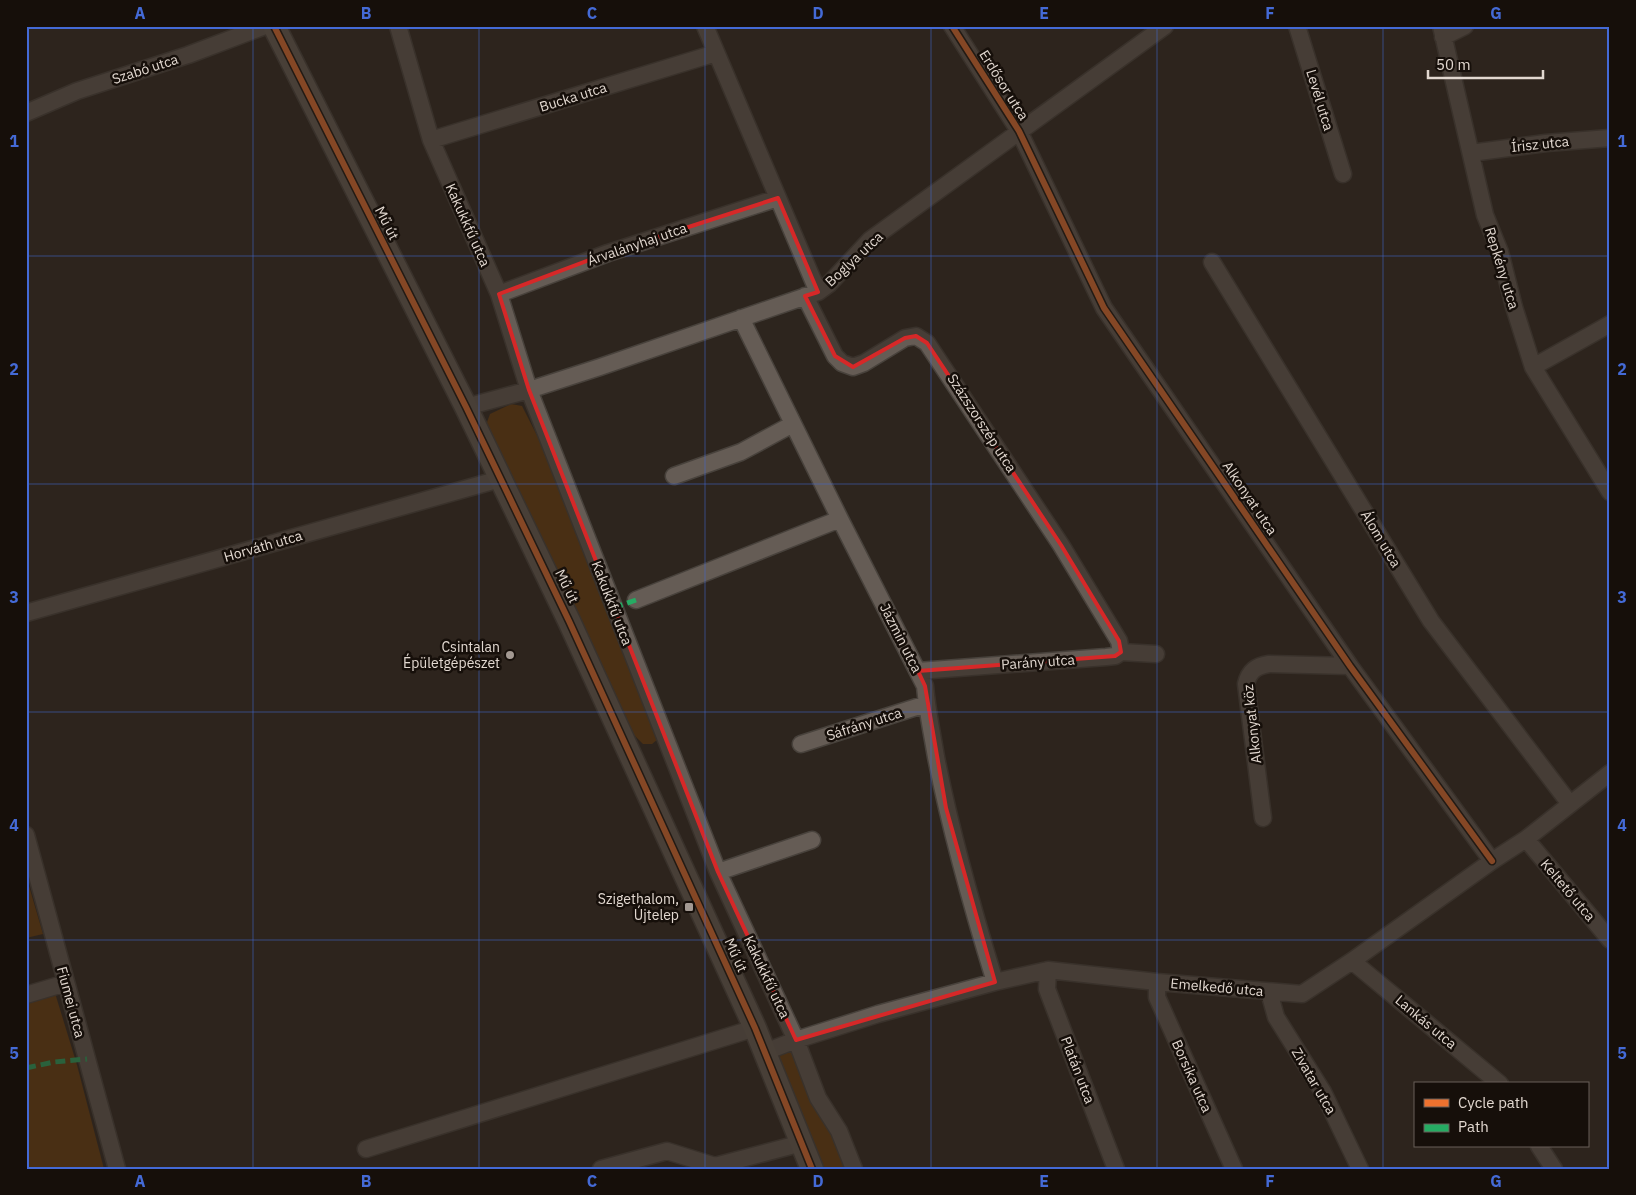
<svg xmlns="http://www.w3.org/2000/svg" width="1636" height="1195" font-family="'IBM Plex Sans',sans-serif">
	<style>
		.green { fill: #6a3c09 }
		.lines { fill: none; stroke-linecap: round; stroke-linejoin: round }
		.street-casing { stroke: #48423c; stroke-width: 19 }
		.secondary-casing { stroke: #48423c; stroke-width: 25 }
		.street { stroke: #655c55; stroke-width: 16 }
		.secondary { stroke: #685f57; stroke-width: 22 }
		.quiet { stroke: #26ab63; stroke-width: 5; stroke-dasharray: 10 5; stroke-linecap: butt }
		.cycleway-casing { stroke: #160f0a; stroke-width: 9 }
		.cycleway { stroke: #ef722f; stroke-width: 6 }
		.marked { fill: none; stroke: #d62828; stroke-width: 4; stroke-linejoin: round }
		.grid { fill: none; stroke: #446ad6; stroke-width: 1; stroke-opacity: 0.55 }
		.poi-dot { fill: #a39992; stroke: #160f0a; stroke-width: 2 }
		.labels { text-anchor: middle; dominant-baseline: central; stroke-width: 5; stroke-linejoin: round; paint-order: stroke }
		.street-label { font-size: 14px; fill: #e2d8d0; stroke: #160f0a }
		.poi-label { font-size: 14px; fill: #e2d8d0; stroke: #160f0a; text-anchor: end }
		.neatline { fill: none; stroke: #446ad6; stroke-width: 2 }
		.grid-label { font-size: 16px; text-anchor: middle; font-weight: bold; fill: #446ad6 }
	</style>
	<rect width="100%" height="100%" fill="#2d251e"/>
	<!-- green -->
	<path class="green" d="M511 404 522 406 550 461 658 739 652 744H643L632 733 486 425 490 414Z
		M26 886H29L43 934 26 938Z
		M55 993 77 1065 104 1169H26V1001Z
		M796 1040 854 1169H812L765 1052Z"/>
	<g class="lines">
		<defs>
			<path id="street" d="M398 26 431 140 499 294 529 390 718 872 796 1040 818 1098 839 1131 854 1169
				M705 26 818 292
				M952 26 1019 131 1104 308 1350 666 1492 861
				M1297 26 1343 174
				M1441 26 1485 215 1500 252 1514 307 1533 367 1610 492
				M1443 37 1465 26
				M26 113 77 91 188 55 265 26
				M431 140 716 53
				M1471 153 1546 143 1610 138
				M1212 262 1431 621 1570 804
				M499 294 608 253 778 198
				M805 296 835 356 842 363 853 367 864 363 905 338 916 336 927 343 1061 545 1119 641 1121 652
				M741 318 840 519 925 686C927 710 932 733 936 757 951 833 972 907 995 982
				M1533 367 1610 324
				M466 407 529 390 600 367 818 292 829 284 870 240 1165 26
				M674 476 741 452 793 424
				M636 600 840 519
				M26 613 500 479
				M918 671 1106 657 1115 656 1121 652 1156 654
				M801 744 926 704
				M1263 818 1246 684C1249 671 1256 666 1269 664L1350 666
				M26 835 117 1169
				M1526 839 1610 940
				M718 872 812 840
				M1352 961 1500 1084
				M1048 970 1047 989 1116 1169
				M1157 982V997L1234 1169
				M1269 992 1276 1017 1323 1092 1360 1169
				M26 995 66 983
				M765 1052 796 1040 878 1014 995 982 1048 970 1157 982 1302 994 1352 961 1492 861 1526 839 1610 773
				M1539 1146 1554 1169
				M366 1149 755 1028
				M601 1169 667 1151 715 1166 802 1143"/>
			<path id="secondary" d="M274 26 466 407 569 621 755 1028 812 1169"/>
		</defs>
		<!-- street casing -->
		<use href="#street" class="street-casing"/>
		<!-- secondary casing -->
		<use href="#secondary" class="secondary-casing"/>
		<!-- street -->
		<use href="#street" class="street"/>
		<!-- secondary -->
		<use href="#secondary" class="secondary"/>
		<!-- quiet -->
		<path class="quiet" d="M613 608 636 600
			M26 1068 54 1062 87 1059"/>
		<defs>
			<path id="cycleway" d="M274 26 466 407 569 621 755 1028 812 1169
				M952 26 1019 131 1104 308 1350 666 1492 861"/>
		</defs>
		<!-- cycleway casing -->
		<use href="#cycleway" class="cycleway-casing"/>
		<!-- cycleway -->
		<use href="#cycleway" class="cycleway"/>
	</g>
	<!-- marked area -->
	<path d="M0 0H1636V1195H0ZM778 198 818 292 805 296 835 356 853 367 905 338 916 336 927 343 1061 545 1119 641 1121 652 1115 656 918 671 925 686 946 808 995 982 796 1040 718 872 529 390 499 294 608 253Z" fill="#2d251e" fill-opacity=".55" fill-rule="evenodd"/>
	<path class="marked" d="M778 198 818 292 805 296 835 356 853 367 905 338 916 336 927 343 1061 545 1119 641 1121 652 1115 656 918 671 925 686 946 808 995 982 796 1040 718 872 529 390 499 294 608 253Z"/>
	<!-- grid -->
	<path class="grid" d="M253 26V1169M479 26V1169M705 26V1169M931 26V1169M1157 26V1169M1383 26V1169M26 256H1610M26 484H1610M26 712H1610M26 940H1610"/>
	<!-- markers -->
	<g class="poi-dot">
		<circle cx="510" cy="655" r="5"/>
		<rect x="684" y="902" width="10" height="10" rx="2.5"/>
	</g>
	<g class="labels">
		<!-- street labels -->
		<g class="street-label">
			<text transform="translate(145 69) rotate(-18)">Szabó utca</text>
			<text transform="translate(1004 85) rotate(58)">Erdősor utca</text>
			<text transform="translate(573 97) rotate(-17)">Bucka utca</text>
			<text transform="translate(1320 100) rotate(73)">Levél utca</text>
			<text transform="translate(1540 144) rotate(-6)">Írisz utca</text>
			<text transform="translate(387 223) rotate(63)">Mű út</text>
			<text transform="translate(468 225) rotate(66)">Kakukkfű utca</text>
			<text transform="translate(637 244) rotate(-19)">Árvalányhaj utca</text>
			<text transform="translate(854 259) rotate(-43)">Boglya utca</text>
			<text transform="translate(1502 268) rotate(73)">Repkény utca</text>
			<text transform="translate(982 423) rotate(57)">Százszorszép utca</text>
			<text transform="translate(1250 498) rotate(56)">Alkonyat utca</text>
			<text transform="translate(1381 539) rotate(59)">Álom utca</text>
			<text transform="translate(263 546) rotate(-16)">Horváth utca</text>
			<text transform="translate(567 586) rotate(64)">Mű út</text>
			<text transform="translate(612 603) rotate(69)">Kakukkfű utca</text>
			<text transform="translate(901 638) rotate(63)">Jázmin utca</text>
			<text transform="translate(1038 662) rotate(-4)">Parány utca</text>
			<text transform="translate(864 724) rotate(-18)">Sáfrány utca</text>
			<text transform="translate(1252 724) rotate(-96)">Alkonyat köz</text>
			<text transform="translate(1568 890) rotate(50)">Keltető utca</text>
			<text transform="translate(736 955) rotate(66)">Mű út</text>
			<text transform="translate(767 977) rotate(65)">Kakukkfű utca</text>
			<text transform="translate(1217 987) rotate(5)">Emelkedő utca</text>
			<text transform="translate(71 1002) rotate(75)">Fiumei utca</text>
			<text transform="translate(1426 1022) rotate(40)">Lankás utca</text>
			<text transform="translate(1078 1070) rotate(69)">Platán utca</text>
			<text transform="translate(1192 1076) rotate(66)">Borsika utca</text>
			<text transform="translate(1314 1081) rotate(60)">Zivatar utca</text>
		</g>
		<!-- poi labels -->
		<g class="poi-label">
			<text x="500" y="647">Csintalan<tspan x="500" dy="16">Épületgépészet</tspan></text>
			<text x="679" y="899">Szigethalom,<tspan x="679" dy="16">Újtelep</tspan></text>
		</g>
	</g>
	<!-- border -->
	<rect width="1636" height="1195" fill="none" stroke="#160f0a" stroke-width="55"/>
	<!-- legend -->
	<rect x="1414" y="1082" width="175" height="65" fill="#160f0a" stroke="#685f59"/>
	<rect x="1424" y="1099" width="25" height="8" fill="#ef722f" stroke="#685f59"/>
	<text x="1458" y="1108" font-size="15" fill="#e2d8d0">Cycle path</text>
	<rect x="1424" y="1124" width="25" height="8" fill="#26ab63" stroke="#685f59"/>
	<text x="1458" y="1132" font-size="15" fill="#e2d8d0">Path</text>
	<!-- scale -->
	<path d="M1428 70v8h115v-8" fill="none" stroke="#e2d8d0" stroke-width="2.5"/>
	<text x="1436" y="70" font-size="15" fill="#e2d8d0" stroke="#160f0a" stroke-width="4" paint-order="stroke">50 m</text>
	<rect x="28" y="28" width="1580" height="1140" class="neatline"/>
	<g class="grid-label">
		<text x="140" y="19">A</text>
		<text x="366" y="19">B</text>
		<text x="592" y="19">C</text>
		<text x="818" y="19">D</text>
		<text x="1044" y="19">E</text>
		<text x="1270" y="19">F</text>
		<text x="1496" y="19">G</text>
		<text x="14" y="147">1</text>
		<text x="1622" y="147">1</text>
		<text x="14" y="375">2</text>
		<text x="1622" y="375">2</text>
		<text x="14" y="603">3</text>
		<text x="1622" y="603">3</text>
		<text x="14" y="831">4</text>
		<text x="1622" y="831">4</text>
		<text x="14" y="1059">5</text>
		<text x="1622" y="1059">5</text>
		<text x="140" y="1187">A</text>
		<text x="366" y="1187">B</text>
		<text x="592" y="1187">C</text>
		<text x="818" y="1187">D</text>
		<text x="1044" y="1187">E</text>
		<text x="1270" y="1187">F</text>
		<text x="1496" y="1187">G</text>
	</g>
</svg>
